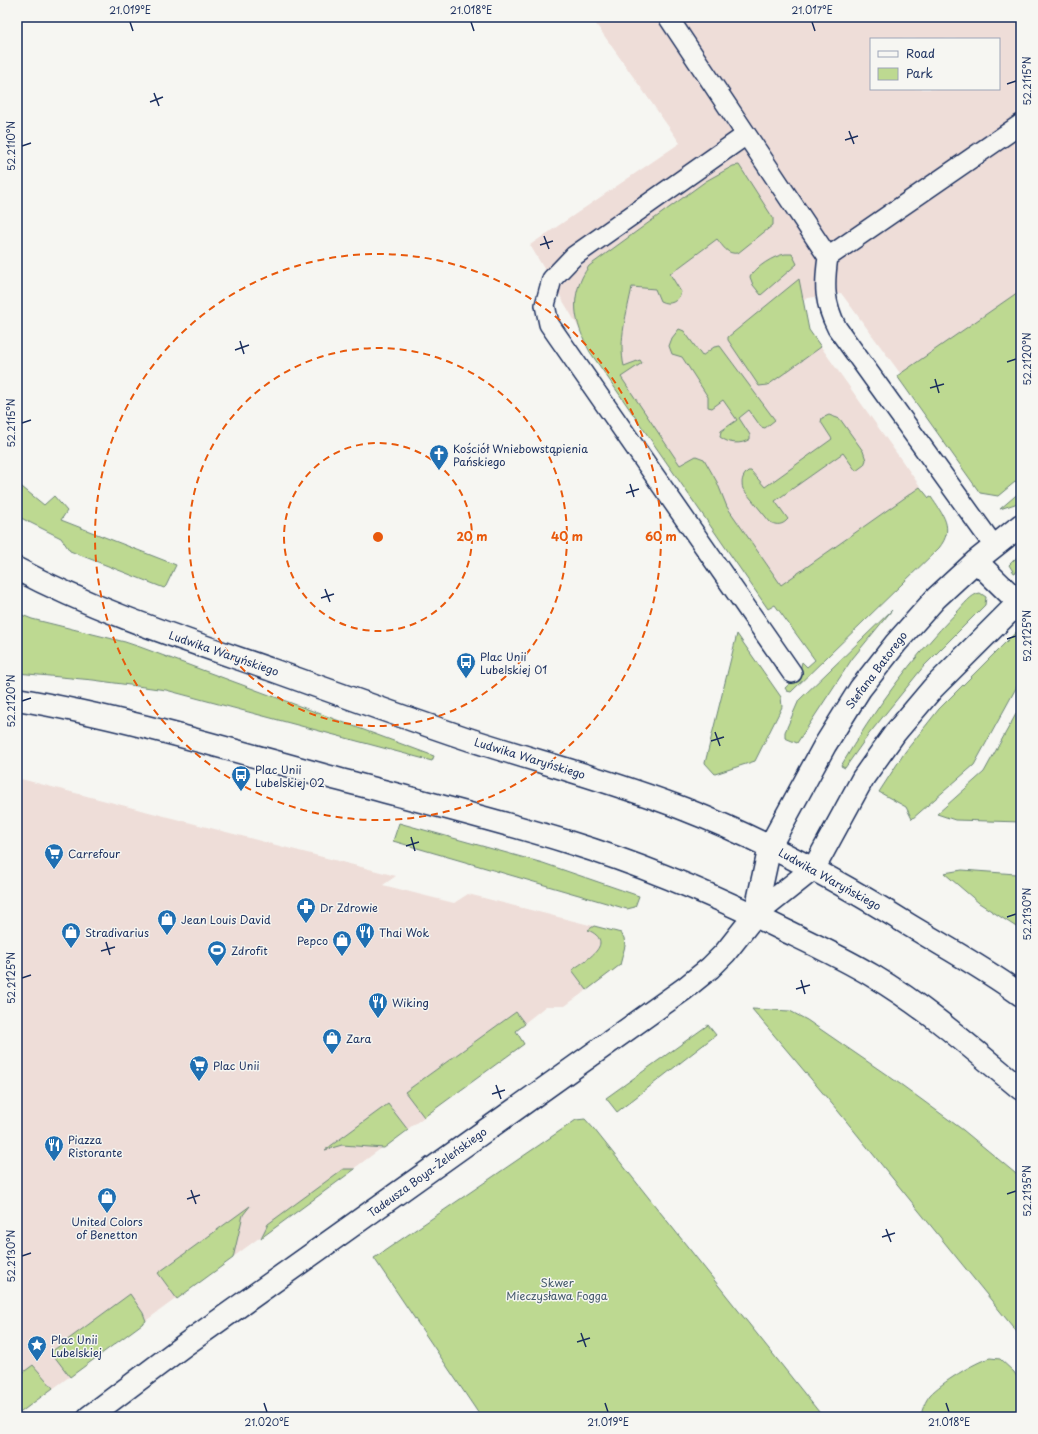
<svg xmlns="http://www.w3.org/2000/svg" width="1038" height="1434" font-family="'Playpen Sans',sans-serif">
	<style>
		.built { fill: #eeddd8; fill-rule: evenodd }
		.green { fill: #bdd991; stroke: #6c8478 }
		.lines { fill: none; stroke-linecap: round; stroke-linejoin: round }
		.service-casing { stroke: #1b2f5e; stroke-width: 22 }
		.tertiary-casing { stroke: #1b2f5e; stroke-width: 25 }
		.secondary-casing { stroke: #1b2f5e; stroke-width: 25 }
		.service { stroke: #f6f6f2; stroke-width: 19 }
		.tertiary { stroke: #f6f6f2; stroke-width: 22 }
		.secondary { stroke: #f6f6f2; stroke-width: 22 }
		.ticks { fill: none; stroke: #1b2f5e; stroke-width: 1.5 }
		.ring { fill: none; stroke: #e8590c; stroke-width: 2; stroke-dasharray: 7 5 }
		.labels { text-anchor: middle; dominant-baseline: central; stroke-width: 3; stroke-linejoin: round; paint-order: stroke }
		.poi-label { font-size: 11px; fill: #1b2f5e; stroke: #f6f6f2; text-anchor: start }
		.street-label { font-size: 11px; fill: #1b2f5e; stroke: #f6f6f2 }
		.park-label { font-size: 11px; fill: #445a6b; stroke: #f6f6f2 }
		.centre { fill: #e8590c; stroke: #f6f6f2; stroke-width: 2 }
		.ring-label { font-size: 12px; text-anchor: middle; font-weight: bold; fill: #e8590c; stroke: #f6f6f2; stroke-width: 3; stroke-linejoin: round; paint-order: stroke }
		.neatline { fill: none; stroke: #1b2f5e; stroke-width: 1.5 }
		.ticks-label { font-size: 10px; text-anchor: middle; fill: #1b2f5e }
	</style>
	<rect width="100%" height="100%" fill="#f6f6f2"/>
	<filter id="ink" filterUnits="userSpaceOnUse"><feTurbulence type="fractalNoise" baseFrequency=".025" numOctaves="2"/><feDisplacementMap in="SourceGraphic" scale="8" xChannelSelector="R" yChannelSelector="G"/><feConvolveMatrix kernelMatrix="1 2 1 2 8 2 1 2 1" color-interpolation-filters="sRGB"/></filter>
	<g filter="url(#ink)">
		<!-- built -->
		<path class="built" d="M591 17H1021V442L900 373 841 293 802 299 809 330 927 496 768 609 612 384 530 245 680 143ZM871 39H999V89H871Z
			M17 778 396 876 383 885 418 894 454 903 468 894 621 933 624 938 625 946 620 965 613 971 565 1006H546L517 1029V1034L524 1044 17 1415Z"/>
		<!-- green -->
		<path class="green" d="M739 165 773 218V225L738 253C727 255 723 246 717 239L670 274 681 292C678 302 670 306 660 301L655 289 632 287C627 313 618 340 624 366L640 360 642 363 621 377 680 465 696 456 704 459 717 482 727 507 781 585 920 487 929 498 931 497C943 515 955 528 939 548L791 692 787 691 785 688 799 675 802 662 807 667 815 660 775 605 768 609 590 352C574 322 568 296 589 266L706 181 733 166Z
			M785 254H792L797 264 761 295 753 285 750 277C756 267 773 256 785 254Z
			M799 279 809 330 821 347 768 385 759 386 728 340V337Z
			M1021 290V477L998 496 980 493 897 376Z
			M679 329 684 331 702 356 714 347 720 346 775 420 765 428 761 427 749 410 739 418 750 435V439C741 445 729 444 720 437L721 431 737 420 723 400 712 408 708 407V397L682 357 672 354 669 346 672 338Z
			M829 415 840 419 863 451 866 460 864 465 856 471 843 453 775 501 788 519C783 525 777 526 770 522L743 489C741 482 742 476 748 471H751L765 487 832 439 821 422 822 418Z
			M17 483 44 505 54 496 67 511 61 520 176 565 166 586 164 588 70 551 61 538 17 516Z
			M1021 491V500L1015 504 1000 509Z
			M1021 553V570L1014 573 1009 565Z
			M980 593 986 597 985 605 924 666 869 734 845 768 841 766C874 710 912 658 957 612 963 606 971 594 980 593Z
			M892 610 852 659 797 743 785 738V732L799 700Z
			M17 613 32 619 125 642 140 647 434 756 432 761 166 690 93 680 17 673Z
			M1021 627V679L974 765 912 819 906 807 879 792 905 752 939 709Z
			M737 634 781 697 782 707 755 761 715 774 705 763Z
			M1021 705V822L955 820 937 814 984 772Z
			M399 823 543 863 639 896 635 907 627 909 393 841Z
			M962 870 1016 874 1021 880V930L979 903 944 873Z
			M594 926 621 933 624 938 625 946 620 965 587 990 572 970C586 960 617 943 588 930Z
			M752 1009 790 1011 807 1020 903 1086 963 1130 1021 1178V1337L838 1111Z
			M516 1012 525 1024 516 1031 524 1044 424 1117 405 1092Z
			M708 1025 716 1035 617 1112 606 1098Z
			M388 1104 408 1130 384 1148 342 1145 325 1150Z
			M585 1119 594 1129 823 1417H481L374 1258 576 1120Z
			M343 1169H355L261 1238 268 1224Z
			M250 1206 243 1215 233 1258 177 1299 158 1273Z
			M130 1294 143 1313 146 1321 70 1377 51 1352Z
			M990 1358 1000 1359 1014 1372 1021 1383V1417H923L922 1411C924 1405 926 1400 930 1395 941 1383 975 1362 990 1358Z
			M33 1365 53 1388 17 1415V1377Z"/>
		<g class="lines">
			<defs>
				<path id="service" d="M668 17 828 257 1021 124
					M746 135 574 256 552 279 545 305 549 324 792 673
					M828 257C824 285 824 303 837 328L994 546"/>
				<path id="tertiary" d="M976 561 1018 602
					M755 915 770 846 825 745 860 689 896 643 936 598 976 561 1021 525
					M89 1417 186 1344 684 989 710 968 725 953 755 915 814 868 863 778 895 733 933 688 1021 600"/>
				<path id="secondary" d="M17 569C98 612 186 640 272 670 336 693 400 716 465 738 538 762 613 781 684 809 764 840 837 880 909 925 947 948 986 969 1021 995
					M17 699C127 718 234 751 341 780 417 800 493 819 568 842 643 865 716 896 786 931 815 945 845 959 873 976 927 1008 974 1050 1021 1089"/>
			</defs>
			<!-- service casing -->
			<use href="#service" class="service-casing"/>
			<!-- tertiary casing -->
			<use href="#tertiary" class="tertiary-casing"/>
			<!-- secondary casing -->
			<use href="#secondary" class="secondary-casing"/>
			<!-- service -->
			<use href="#service" class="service"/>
			<!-- tertiary -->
			<use href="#tertiary" class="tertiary"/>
			<!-- secondary -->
			<use href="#secondary" class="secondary"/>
		</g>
	</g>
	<!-- ticks -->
	<path class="ticks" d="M130 22 133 31M471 22 474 31M812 22 815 31M1007 84 1016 81M154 93 159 106M150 102 163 97M849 131 854 144M845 140 858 136M22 146 31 143M544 236 549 249M540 245 553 241M240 341 244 354M235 350 249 345M1007 362 1016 359M935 379 939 393M930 388 944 384M22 423 31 420M630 484 634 497M626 493 639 489M325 589 330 602M321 598 334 594M1007 639 1016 636M22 701 31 698M715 732 720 746M711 741 724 737M411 837 415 851M406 846 419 842M1007 917 1016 914M106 942 110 955M101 951 115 947M22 978 31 975M801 980 805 994M796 989 810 985M496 1085 501 1099M492 1094 505 1090M191 1190 196 1204M1007 1194 1016 1191M187 1199 200 1195M886 1229 891 1242M882 1237 895 1233M22 1256 31 1253M581 1333 586 1347M577 1342 590 1338M264 1403 267 1412M605 1403 608 1412M946 1403 949 1412"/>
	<!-- distance rings -->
	<g class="ring">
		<circle cx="378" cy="537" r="94"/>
		<circle cx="378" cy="537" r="189"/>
		<circle cx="378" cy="537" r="283"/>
	</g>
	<!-- icons -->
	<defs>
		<symbol id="church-pin" viewBox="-11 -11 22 30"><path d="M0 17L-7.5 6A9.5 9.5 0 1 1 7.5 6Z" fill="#1f6fb2" stroke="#f6f6f2"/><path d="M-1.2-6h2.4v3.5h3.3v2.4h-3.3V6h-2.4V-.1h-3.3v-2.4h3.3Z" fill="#fff"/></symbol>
		<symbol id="bus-pin" viewBox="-11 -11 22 30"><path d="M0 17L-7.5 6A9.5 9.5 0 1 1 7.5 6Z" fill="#1f6fb2" stroke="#f6f6f2"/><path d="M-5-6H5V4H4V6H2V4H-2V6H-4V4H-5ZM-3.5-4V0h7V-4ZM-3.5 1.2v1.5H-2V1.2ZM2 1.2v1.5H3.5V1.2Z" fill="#fff"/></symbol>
		<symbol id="supermarket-pin" viewBox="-11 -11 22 30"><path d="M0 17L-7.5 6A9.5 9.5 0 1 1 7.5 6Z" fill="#1f6fb2" stroke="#f6f6f2"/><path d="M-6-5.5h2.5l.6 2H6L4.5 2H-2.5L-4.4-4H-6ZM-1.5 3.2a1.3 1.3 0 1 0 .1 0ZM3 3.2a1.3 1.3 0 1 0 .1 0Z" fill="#fff"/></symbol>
		<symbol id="pharmacy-pin" viewBox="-11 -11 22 30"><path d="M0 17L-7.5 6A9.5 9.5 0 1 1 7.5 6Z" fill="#1f6fb2" stroke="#f6f6f2"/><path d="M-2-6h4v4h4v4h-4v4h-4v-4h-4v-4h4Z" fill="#fff"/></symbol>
		<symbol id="shop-pin" viewBox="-11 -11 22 30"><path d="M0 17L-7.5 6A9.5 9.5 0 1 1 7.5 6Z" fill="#1f6fb2" stroke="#f6f6f2"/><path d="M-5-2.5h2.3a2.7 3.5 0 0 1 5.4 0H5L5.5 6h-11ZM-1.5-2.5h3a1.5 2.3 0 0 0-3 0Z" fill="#fff"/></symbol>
		<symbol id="restaurant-pin" viewBox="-11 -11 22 30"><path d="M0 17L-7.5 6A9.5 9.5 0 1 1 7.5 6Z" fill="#1f6fb2" stroke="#f6f6f2"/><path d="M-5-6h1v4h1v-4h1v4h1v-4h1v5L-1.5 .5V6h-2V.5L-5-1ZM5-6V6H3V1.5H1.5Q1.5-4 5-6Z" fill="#fff"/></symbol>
		<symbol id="stadium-pin" viewBox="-11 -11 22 30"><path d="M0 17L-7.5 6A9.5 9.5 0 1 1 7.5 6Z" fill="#1f6fb2" stroke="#f6f6f2"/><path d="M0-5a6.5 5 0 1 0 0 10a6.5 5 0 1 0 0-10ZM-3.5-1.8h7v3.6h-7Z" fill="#fff"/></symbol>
		<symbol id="sight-pin" viewBox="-11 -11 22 30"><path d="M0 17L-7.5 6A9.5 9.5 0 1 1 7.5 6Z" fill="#1f6fb2" stroke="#f6f6f2"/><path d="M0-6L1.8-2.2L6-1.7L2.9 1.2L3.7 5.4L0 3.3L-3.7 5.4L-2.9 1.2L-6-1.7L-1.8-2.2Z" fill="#fff"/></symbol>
	</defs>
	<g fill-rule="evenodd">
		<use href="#church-pin" x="428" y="443" width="22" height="30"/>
		<use href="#bus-pin" x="455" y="651" width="22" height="30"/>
		<use href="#bus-pin" x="230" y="764" width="22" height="30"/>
		<use href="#supermarket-pin" x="43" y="842" width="22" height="30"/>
		<use href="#pharmacy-pin" x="295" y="896" width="22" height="30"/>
		<use href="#shop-pin" x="156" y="908" width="22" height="30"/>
		<use href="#shop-pin" x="60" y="921" width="22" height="30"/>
		<use href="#restaurant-pin" x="354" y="921" width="22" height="30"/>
		<use href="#shop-pin" x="331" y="929" width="22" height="30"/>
		<use href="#stadium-pin" x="206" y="939" width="22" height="30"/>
		<use href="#restaurant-pin" x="367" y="991" width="22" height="30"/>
		<use href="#shop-pin" x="321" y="1027" width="22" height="30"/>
		<use href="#supermarket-pin" x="188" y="1054" width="22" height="30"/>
		<use href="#restaurant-pin" x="43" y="1134" width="22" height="30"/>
		<use href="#shop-pin" x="96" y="1186" width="22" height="30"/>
		<use href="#sight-pin" x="26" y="1334" width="22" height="30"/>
	</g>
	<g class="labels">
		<!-- poi labels -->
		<g class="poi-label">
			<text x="453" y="448">Kościół Wniebowstąpienia<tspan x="453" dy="13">Pańskiego</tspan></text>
			<text x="480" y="656">Plac Unii<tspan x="480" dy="13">Lubelskiej 01</tspan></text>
			<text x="255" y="769">Plac Unii<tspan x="255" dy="13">Lubelskiej 02</tspan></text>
			<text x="68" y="853">Carrefour</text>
			<text x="320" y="907">Dr Zdrowie</text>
			<text x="181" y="919">Jean Louis David</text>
			<text x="85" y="932">Stradivarius</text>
			<text x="379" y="932">Thai Wok</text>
			<text x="328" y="940" text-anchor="end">Pepco</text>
			<text x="231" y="950">Zdrofit</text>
			<text x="392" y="1002">Wiking</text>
			<text x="346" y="1038">Zara</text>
			<text x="213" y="1065">Plac Unii</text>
			<text x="68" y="1139">Piazza<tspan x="68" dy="13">Ristorante</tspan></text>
			<text x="107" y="1221" text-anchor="middle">United Colors<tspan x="107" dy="13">of Benetton</tspan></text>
			<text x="51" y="1339">Plac Unii<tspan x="51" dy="13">Lubelskiej</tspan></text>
		</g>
		<!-- street labels -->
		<g class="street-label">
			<text transform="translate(224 653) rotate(19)">Ludwika Waryńskiego</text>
			<text transform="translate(876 670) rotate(-53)">Stefana Batorego</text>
			<text transform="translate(530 758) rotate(17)">Ludwika Waryńskiego</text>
			<text transform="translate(830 879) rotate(29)">Ludwika Waryńskiego</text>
			<text transform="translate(427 1172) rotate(-36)">Tadeusza Boya-Żeleńskiego</text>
		</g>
		<!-- park labels -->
		<g class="park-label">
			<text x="557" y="1282">Skwer<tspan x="557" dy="13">Mieczysława Fogga</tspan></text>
		</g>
	</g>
	<circle cx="378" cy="537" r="6" class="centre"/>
	<g class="ring-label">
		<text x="472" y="541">20 m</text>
		<text x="567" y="541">40 m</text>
		<text x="661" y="541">60 m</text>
	</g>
	<!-- margin -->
	<rect width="1038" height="1434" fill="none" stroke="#f6f6f2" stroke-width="44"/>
	<!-- legend -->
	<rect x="870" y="38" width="130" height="52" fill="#f6f6f2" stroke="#9ea6b7"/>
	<rect x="878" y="51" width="20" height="6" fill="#f6f6f2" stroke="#9ea6b7"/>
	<text x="906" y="58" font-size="12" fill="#1b2f5e">Road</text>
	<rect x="878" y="68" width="20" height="12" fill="#bdd991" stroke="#9ea6b7"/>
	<text x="906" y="78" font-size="12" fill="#1b2f5e">Park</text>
	<rect x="22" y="22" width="994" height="1390" class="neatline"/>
	<g class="ticks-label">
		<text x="130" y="14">21.019°E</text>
		<text x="471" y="14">21.018°E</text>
		<text x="812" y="14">21.017°E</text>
		<text transform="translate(1027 81) rotate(-90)" y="4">52.2115°N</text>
		<text transform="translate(11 146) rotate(-90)" y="4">52.2110°N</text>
		<text transform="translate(1027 359) rotate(-90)" y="4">52.2120°N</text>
		<text transform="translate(11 423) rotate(-90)" y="4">52.2115°N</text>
		<text transform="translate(1027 636) rotate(-90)" y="4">52.2125°N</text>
		<text transform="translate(11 701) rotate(-90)" y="4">52.2120°N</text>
		<text transform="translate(1027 914) rotate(-90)" y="4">52.2130°N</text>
		<text transform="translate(11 978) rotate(-90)" y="4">52.2125°N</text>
		<text transform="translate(1027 1191) rotate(-90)" y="4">52.2135°N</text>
		<text transform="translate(11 1256) rotate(-90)" y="4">52.2130°N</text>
		<text x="267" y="1426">21.020°E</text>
		<text x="608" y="1426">21.019°E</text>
		<text x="949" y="1426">21.018°E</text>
	</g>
</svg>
